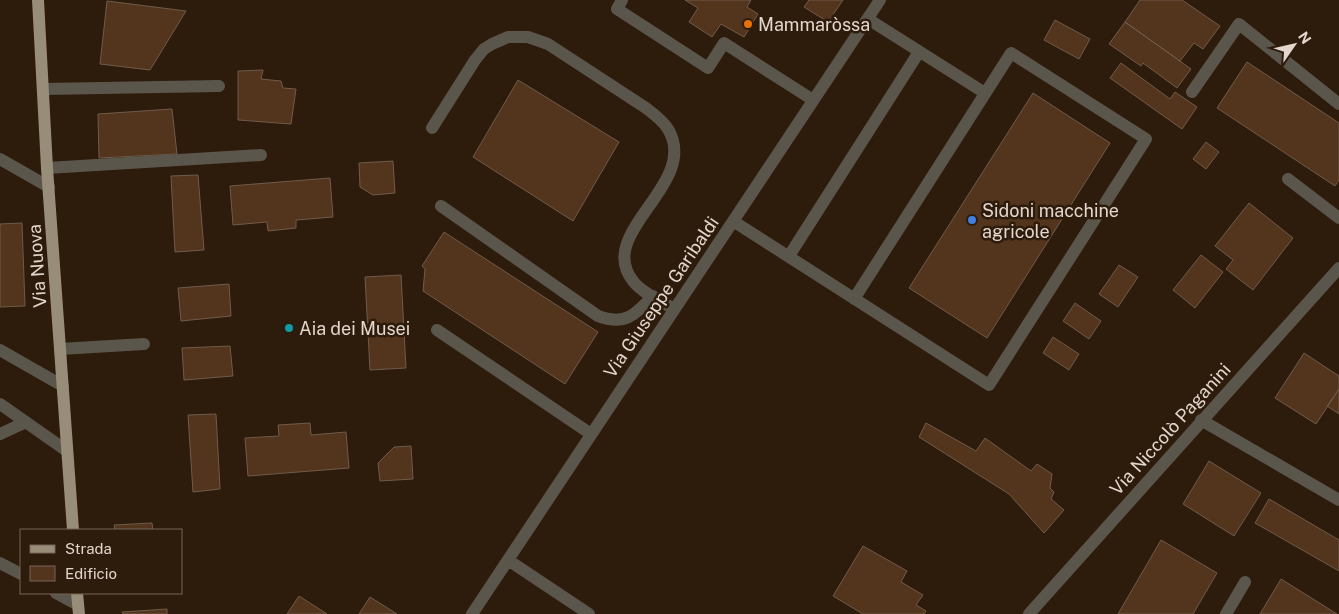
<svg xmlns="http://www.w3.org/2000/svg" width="1339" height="614" font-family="'Public Sans',sans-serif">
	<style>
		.building { fill: #53351d; stroke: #705b4a }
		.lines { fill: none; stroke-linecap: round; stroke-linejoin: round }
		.minor { stroke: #5b564c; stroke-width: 12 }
		.major { stroke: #978d78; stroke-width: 12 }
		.food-dot { fill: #e8710a; stroke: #2d1b0c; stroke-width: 2 }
		.shop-dot { fill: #3f7fe0; stroke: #2d1b0c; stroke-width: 2 }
		.culture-dot { fill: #0f9aa8; stroke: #2d1b0c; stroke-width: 2 }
		.labels { text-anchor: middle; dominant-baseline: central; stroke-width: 5; stroke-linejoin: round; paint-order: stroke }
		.poi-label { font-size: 18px; fill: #e3d6cd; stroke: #2d1b0c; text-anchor: start }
		.street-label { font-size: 18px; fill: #e3d6cd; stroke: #2d1b0c }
	</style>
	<rect width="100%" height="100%" fill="#2d1b0c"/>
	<!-- building -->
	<path class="building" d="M685 0H751L747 7 758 14 744 37 721 24 712 37 689 22 698 8Z
		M809 0H843L828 22 804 7Z
		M1140 0H1182L1220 26 1203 49 1194 43 1180 61 1125 22Z
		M107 1 186 11 150 70 100 64Z
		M1055 20 1090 39 1079 59 1044 40Z
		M1125 22 1191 69 1177 88 1143 63 1141 66 1109 44Z
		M1247 62 1339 123V180L1335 186 1217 108Z
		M1121 63 1170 99 1175 92 1197 107 1182 129 1110 78Z
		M263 70 261 79 281 81 283 88 296 89 291 124 238 120V71Z
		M518 80 619 142 573 221 473 157Z
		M1033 93 1110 143 987 338 909 288Z
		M172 109 177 154 99 158 98 114Z
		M1206 142 1219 152 1206 169 1193 159Z
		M393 161 395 193 373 195 360 187 359 163Z
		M198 175 204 250 175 252 171 176Z
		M330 178 333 217 296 220V228L268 231 267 222 233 225 230 186Z
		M1249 203 1293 238 1253 290 1226 269 1233 260 1215 246Z
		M22 223 25 306 0 307V224Z
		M444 232 598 332 565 384 423 291 425 269 422 266Z
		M1201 255 1223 272 1195 308 1173 290Z
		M1119 265 1138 277 1118 307 1099 294Z
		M401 275 406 368 370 370 365 277Z
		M229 284 231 316 181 321 178 288Z
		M1075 303 1101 321 1089 339 1063 321Z
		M1053 337 1079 354 1069 370 1043 353Z
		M230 346 233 376 184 380 182 348Z
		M1304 353 1339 376V389L1316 424 1275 398Z
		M1339 389V414L1327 406Z
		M216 414 220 489 193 492 188 415Z
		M310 423 311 435 346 432 349 468 248 476 245 438 279 436 278 425Z
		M926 423 976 451 985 438 1031 471 1037 464 1052 474 1050 488 1054 492 1051 499 1064 510 1044 533 1009 494 919 437Z
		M411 446 413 479 380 481 378 463 394 447Z
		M1209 461 1261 493 1234 536 1183 504Z
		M1269 499 1339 540V571L1255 523Z
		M152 523 153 530H115L114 525Z
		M1161 540 1217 573 1193 614H1118Z
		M863 546 907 571 901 582 923 595 916 605 926 611 924 614H863L833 596Z
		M1281 579 1337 614H1260Z
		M299 596 327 614H287Z
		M370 597 397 614H359Z
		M167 609V614H123L122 612Z"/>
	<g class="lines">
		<!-- minor -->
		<path class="minor" d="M622 0 617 9 708 68 724 43 813 100
			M868 19 985 93
			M43 89 219 86
			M1192 92 1239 24 1339 104
			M432 128 475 60 484 49 492 44 508 37H528L548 44 646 108C654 114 663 121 668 129 701 184 594 232 633 281 642 293 661 301 674 309
			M0 159 49 187
			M47 168 261 155
			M1288 179 1339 218
			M441 206 598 316C625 326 635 315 653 296
			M733 221C818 276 904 330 989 385L1146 139 1011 53 854 299
			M789 256 919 52
			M437 330 591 434
			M60 349 144 344
			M0 350 63 386
			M0 404 67 451
			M1201 420 1339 500
			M0 434 26 422
			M508 560 589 614
			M0 563 21 574
			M56 593 78 605
			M472 614 880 0
			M1029 614 1339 268
			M1226 614 1245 582"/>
		<!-- major -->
		<path class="major" d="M38 0 47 168 73 530
			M77 593 79 614"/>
	</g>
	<!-- markers -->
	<circle class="food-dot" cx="748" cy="24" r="5"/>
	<circle class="shop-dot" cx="972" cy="220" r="5"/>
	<circle class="culture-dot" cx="289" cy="328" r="5"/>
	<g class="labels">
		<!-- poi labels -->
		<g class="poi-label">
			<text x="758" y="24">Mammaròssa</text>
			<text x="982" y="210">Sidoni macchine<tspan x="982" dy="21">agricole</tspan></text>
			<text x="299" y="328">Aia dei Musei</text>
		</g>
		<!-- street labels -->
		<g class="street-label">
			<text transform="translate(37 266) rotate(-94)">Via Nuova</text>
			<text transform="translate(661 297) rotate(-56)">Via Giuseppe Garibaldi</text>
			<text transform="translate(1170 429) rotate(-48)">Via Niccolò Paganini</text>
		</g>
	</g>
	<!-- legend -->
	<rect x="20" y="529" width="162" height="65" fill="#2d1b0c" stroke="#766659"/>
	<rect x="30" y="545" width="25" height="8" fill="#978d78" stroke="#766659"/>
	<text x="65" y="554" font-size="15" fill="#e3d6cd">Strada</text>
	<rect x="30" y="566" width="25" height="15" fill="#53351d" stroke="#766659"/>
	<text x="65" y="579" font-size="15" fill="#e3d6cd">Edificio</text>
	<!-- north arrow -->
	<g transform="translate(1294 45) rotate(56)" stroke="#2d1b0c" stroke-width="4" paint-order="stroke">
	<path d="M0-4L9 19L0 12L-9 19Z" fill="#e3d6cd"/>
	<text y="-8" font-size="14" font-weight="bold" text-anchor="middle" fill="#e3d6cd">N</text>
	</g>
</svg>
